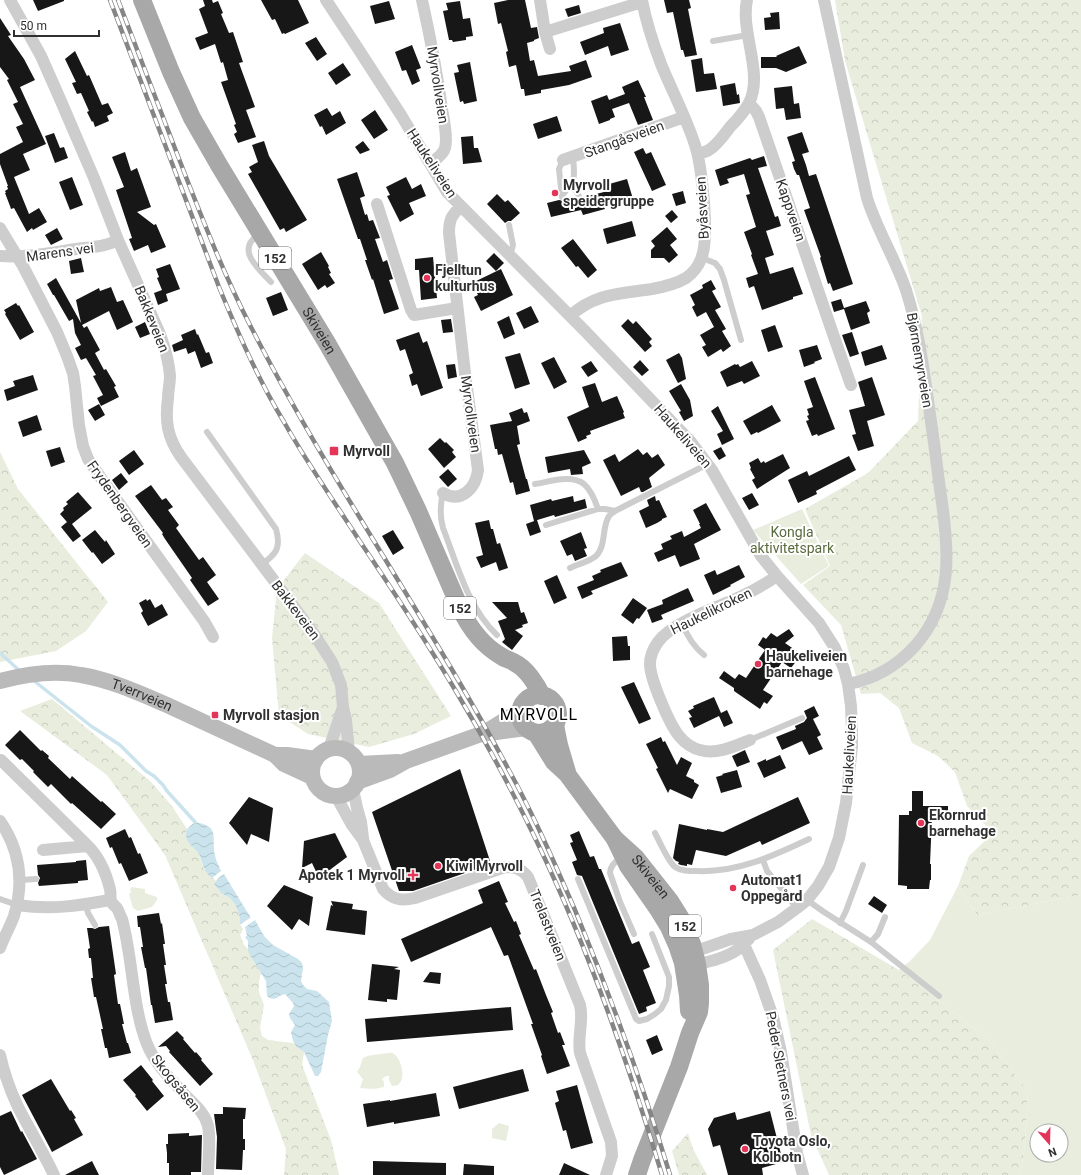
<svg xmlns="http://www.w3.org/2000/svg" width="1081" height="1175" font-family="Roboto,sans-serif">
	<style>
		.green { fill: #e8edde; fill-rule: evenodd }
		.forest { fill: url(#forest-crowns) }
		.water { fill: url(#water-waves) }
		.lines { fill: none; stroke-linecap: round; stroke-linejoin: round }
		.stream { stroke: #cae3ec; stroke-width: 3.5 }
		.building { fill: #171717 }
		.lane { stroke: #cdcdcd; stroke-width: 6 }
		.street { stroke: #cdcdcd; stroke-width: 12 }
		.secondary { stroke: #bababa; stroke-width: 16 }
		.primary { stroke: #a8a8a8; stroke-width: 18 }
		.rail-casing { stroke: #858585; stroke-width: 4.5 }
		.rail { stroke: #fff; stroke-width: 3; stroke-dasharray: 9; stroke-linecap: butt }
		.poi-dot { fill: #e43458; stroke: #fff; stroke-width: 1.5 }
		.labels { text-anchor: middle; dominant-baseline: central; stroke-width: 4; stroke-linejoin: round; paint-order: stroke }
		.shield { fill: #fff; stroke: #6e6e6e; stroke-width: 1 }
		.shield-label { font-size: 13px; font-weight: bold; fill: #303030 }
		.street-label { font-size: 14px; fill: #303030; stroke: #fff }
		.poi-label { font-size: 14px; font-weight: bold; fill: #303030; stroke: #fff; text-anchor: start }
		.park-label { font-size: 14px; fill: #596c3d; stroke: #fff }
		.quarter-label { font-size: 16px; letter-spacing: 1px; fill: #000; stroke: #fff }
	</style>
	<defs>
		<pattern id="forest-crowns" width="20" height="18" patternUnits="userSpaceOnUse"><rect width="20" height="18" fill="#e8edde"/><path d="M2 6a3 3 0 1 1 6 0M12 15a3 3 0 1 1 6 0" fill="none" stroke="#c7ccbf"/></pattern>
		<pattern id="water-waves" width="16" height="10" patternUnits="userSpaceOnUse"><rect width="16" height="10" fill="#cae3ec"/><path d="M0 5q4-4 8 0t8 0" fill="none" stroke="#aec3cb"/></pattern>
	</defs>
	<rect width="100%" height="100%" fill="#fff"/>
	<!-- green -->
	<path class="green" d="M802 509 829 566 801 584 753 530Z
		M958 886 977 915 1081 895V1175H1020L1025 1145 1028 1092 988 1039 899 970 910 961 930 940ZM1037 1131H1061V1155H1037Z
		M132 887 145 889V893L157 897V900L152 907 138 911 133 908 129 894 131 893 130 889Z
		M387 1053C390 1053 392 1052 394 1054 403 1060 408 1087 392 1086L389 1080V1076H386L382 1079 384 1082V1087L374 1089 360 1088 363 1079 357 1072 360 1067 363 1058C370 1054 379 1055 387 1053Z
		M499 1123 509 1126 506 1141 492 1138V1129Z"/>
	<!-- forest -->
	<path class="forest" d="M835 0H1081V895L977 915 958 886 969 856 993 833 967 806 955 772 938 756 912 743 899 708 880 693 861 694 841 625 803 585 830 566 805 509 868 473 918 421 922 316 845 61Z
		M0 452 18 489 108 602 86 631 56 651 0 662Z
		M305 553 379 603 451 716 414 734 369 747 308 734 279 715 272 638 277 589Z
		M52 699 151 782 172 806 187 829C182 841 195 845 199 854 201 858 201 863 203 867 206 873 211 876 216 881L214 884 215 885 221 893 230 898 236 906 240 918V924L243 929 240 935 244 945 248 949 251 957 261 973 259 981V992L264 1005 260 1028 262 1036 268 1040 293 1043 304 1052 302 1065 331 1140 339 1175H284L286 1149 253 1060 165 855 107 775 20 711Z
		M812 919 899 970 988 1039 1028 1092 1025 1145 1020 1175H829L811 1135 773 950Z
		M688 1133 693 1149 707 1175H679L672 1151Z"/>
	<!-- water -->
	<path class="water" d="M195 822C221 827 211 836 215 856 216 861 219 866 221 871L212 878C203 872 203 863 199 854 195 847 185 843 186 833 186 828 192 825 195 822Z
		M224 874 246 910 250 916V918L241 924H240V918L236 906 230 898 221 893 214 884 218 878Z
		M255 920 264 936 273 945 298 959 302 963 303 968 301 981 303 985 307 989 317 991 329 1002 332 1021 328 1035 321 1072 318 1076H315L304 1052 296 1046 293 1041 291 1032 295 1025 290 1018 289 1014 294 1006 293 1003 285 994C278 995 275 1003 267 996L266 981 251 957 248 951V941L245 937 247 936 245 927Z"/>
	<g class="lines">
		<!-- stream -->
		<path class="stream" d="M0 653 21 672
			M33 680 91 726 120 745 146 771 154 776 163 785 167 791 195 822"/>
	</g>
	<!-- building -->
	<path class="building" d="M33 0H64V1L38 11Z
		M203 0H212L213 3 218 1 223 13 221 14 229 33 233 32 243 62 239 63 255 107 246 110 256 137 238 143 234 134 237 132 234 125 236 124 221 82 228 80 223 62 221 63 215 44 200 50 195 38 208 33 199 9 205 6Z
		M261 0H298L309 23 285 34 284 33 282 34 275 19 272 20Z
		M508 0H525L531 28 537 27 539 38 534 40V41L527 43 530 61 534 60 538 76 571 71 569 66 586 60 592 77 569 85 541 90V93L525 96 524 89H521L516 65 509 67 506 52 508 51 501 23 498 24 494 3Z
		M664 0H689L691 8 688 9 697 55 685 57 683 50H681L673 12 667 13Z
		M389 1 395 19 375 24 370 6Z
		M460 1 463 19 470 18 473 36 466 37V40L453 42 452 40H449L443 11 448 10 446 3Z
		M579 5 581 13 568 17 565 9Z
		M779 12 780 29 765 30 764 18 771 17 770 13Z
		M0 18 11 35 8 36 24 59 35 80 20 87 46 144 23 154 30 170 14 177 29 214 39 208 47 222 33 230 32 228 27 232 14 208 11 209 10 206 5 193H6L5 191 8 189 7 186H8L0 164V154L23 142 16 127 23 124 13 104 18 102 7 80 9 79 0 67Z
		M620 23 629 50 611 56 608 46 585 55 580 42 604 33 603 28Z
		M316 37 327 54 317 61 305 43Z
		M412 45 421 68 416 70 420 81 412 85 406 70 402 71 395 52Z
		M799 46 807 63 786 72 776 68H761V57H777L776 56Z
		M75 51 87 76 89 75 102 105 108 103 113 113 107 116 109 121 95 127 93 121 92 122 87 112 89 111 81 93 77 94 72 83 76 82 65 59Z
		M702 58 704 74 714 73 717 89 696 92 691 60Z
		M470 62 477 101 464 104 463 101 460 102 454 73 459 72 457 65Z
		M343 63 351 75 336 85 328 73Z
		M638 80 646 97H644L653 120 638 125 629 103 612 109 615 117 610 119V120L599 124 591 101 607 95 609 100 625 94 622 87Z
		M735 83 737 95 739 94 740 103 723 106 720 86Z
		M792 86 794 104 799 103 801 118 786 120 784 108 776 109 774 88Z
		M327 108 332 116 340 111 346 123 326 135 322 126 320 127 314 115Z
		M375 110 388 130 374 139 361 120Z
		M557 116 562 131 538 139 533 124Z
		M802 132 809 152 802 154 806 165 809 176 816 174 853 284 833 291 830 283 828 284 820 258 821 257 804 210 810 208 799 175H797L794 169 792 162 795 161 787 137Z
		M54 133 60 148 64 147 68 158 55 163 45 136Z
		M473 136 474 148H478L482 162 463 164 461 137Z
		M264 141 269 156 307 220 286 232 284 228 280 230 248 174 252 172 249 167 258 162 252 145Z
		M363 141 370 150 360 154 355 147Z
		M643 148 646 154 651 152 666 185 652 191 634 152Z
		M125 152 131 171 137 168 151 207 137 212 154 225 156 224 166 247 151 253 148 245 134 251 129 239 132 238 116 190 124 187 112 157Z
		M764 156 767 166 758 168 775 217 778 216 781 226 766 231 774 255 765 258 770 274 793 267 803 294 793 297V299L762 310 754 286 749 288 746 278 758 274 751 255 752 254 744 232 756 227 746 195 750 194 744 174 727 179 729 183 720 186 715 170 750 158 752 160Z
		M357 172 365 196 360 198 365 215 367 214 369 221 373 220 380 238 375 239 383 262 387 260 393 279 389 280 399 309 384 314 373 279 372 280 365 260H367L360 239H358L337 179Z
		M72 177 83 205 70 210 59 182Z
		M406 177 412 189 421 184 426 196 409 203 414 214 400 222 387 196 390 195 386 187Z
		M627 179 633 199 604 207 605 209 583 215 581 210 551 217 547 203 559 200 563 201 566 198 573 197 574 200 575 199 579 206 583 207 586 203 584 197 604 192 602 186Z
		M683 191 686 203 676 206 672 194Z
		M497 194 505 202 508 200 520 213 511 221H508L505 223 487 204Z
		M672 210 678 217 671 223 665 216Z
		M632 221 636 236 607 244 603 229Z
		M667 227 677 239 670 245 678 255 669 263 664 258H651V250L655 246 651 241Z
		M57 228 63 239 51 245 45 235Z
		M573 239 597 270 588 278 578 266 576 267 561 248Z
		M321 252 329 266 328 267 331 273 329 274 335 283 327 288 325 285 318 290 302 264Z
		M494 253 504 263 496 271 486 261Z
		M433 257 437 298 421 300 419 270H415V259Z
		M81 258 84 272 71 274 69 261Z
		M170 264 180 289 166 294 168 301 158 305 154 293 162 290 157 278 159 277 156 269Z
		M501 269 513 295 481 311 474 297 478 295 472 283Z
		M56 278 81 323 76 300 99 288 100 291 111 287 117 302 123 300 133 322 117 330 109 311 82 325 84 328 87 326 100 350 95 353 104 370 106 369 116 386 114 387 119 397 101 406 97 398 103 395 93 376 96 375 86 358 81 360 75 348 81 345 75 333 73 319 69 321 54 295H53L47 284Z
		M711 280 716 289 712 291 721 307 715 310 726 329 722 331 731 346 723 352 721 349 708 357 702 347 706 345 700 335 714 327 706 312 697 317 692 307 695 305 690 295 703 288 702 285Z
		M281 292 288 310 273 316 266 298Z
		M841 299 844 308 866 301 870 311 867 313 870 323 851 330 844 309 834 312 831 302Z
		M16 303 18 306 19 305 34 332 20 340 5 314 6 313 4 310Z
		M531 306 539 322 524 329 516 313Z
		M509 316 515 334 504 339 497 322Z
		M451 319 453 332 443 333 441 320Z
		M628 319 633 324 636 321 652 339 649 342 652 346 645 352 621 326Z
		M145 322 150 334 140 338 135 327Z
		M775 325 783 347 768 352 761 330Z
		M195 329 197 335 198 334 206 353 209 352 213 363 201 368 195 351 188 354 186 348 174 352 172 345 183 340 181 335Z
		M419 332 423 343 427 341 443 388 421 396 417 384 412 386 409 375 413 373 405 349 400 351 396 340Z
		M852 332 859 354 850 357 842 335Z
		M817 345 822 359 814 362 815 363 804 367 799 350Z
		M882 345 887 359 865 366 861 352Z
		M520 353 530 384 515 389 505 357Z
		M679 353 682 358 686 379 678 383 666 360Z
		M554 357 567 382 554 389 541 363Z
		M640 360 649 370 642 376 633 367Z
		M591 361 598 371 588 377 581 367Z
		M752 361 760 376 744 384 742 381 727 387 720 372 735 364 736 365 738 364 740 367Z
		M455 364 457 377 448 379 446 365Z
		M33 375 38 390 7 401 4 390 15 386 13 381Z
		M815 377 835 429 818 436 817 434 812 436 806 421 809 420 807 416 809 415 807 409 813 407 804 381Z
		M872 377 885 415 867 421 874 446 858 451 852 435 856 434 849 410 865 406 858 382Z
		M595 383 602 402 617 396 624 412 623 413 625 418 590 431 591 434 586 436 587 438 578 442 567 417 589 407 582 387Z
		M681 384 690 400 693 416 684 421 679 412 681 411 669 391Z
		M99 404 105 415 95 421 88 410Z
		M772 405 781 421 758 433 757 432 751 435 743 421Z
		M718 406 734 439 722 445 717 434 723 431 711 411Z
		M522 408 524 413 527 412 530 421 517 426 520 444 517 445 526 479H527L530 491 516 495 513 482 510 483 502 454 498 455 497 449H495L490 425 512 421 509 413Z
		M37 415 42 430 23 437 18 422Z
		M440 438 445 443 446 442 454 450 452 452 456 457 444 468 428 449Z
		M60 447 65 462 51 467 46 451Z
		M721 447 726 456 719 460 713 451Z
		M638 449 643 455 647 452 652 458 658 454 665 465 649 478 652 487 643 492H641L639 487 621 496 603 460 615 454 619 462Z
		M134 450 144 464 129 475 119 461Z
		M584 450 591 463 582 467 583 474 571 475 570 469 548 473 545 457Z
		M783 454 790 468 757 489 752 480 755 478 750 469 751 468 749 463 758 458 761 463 764 461 765 463Z
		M849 456 856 470 816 491 817 494 798 503 788 480 807 471 809 476Z
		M448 469 457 479 448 487 439 477Z
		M121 473 128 482 119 490 112 480Z
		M151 485 162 500 166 498 173 507 168 510 179 525 176 528 199 560 203 557 216 575 207 582 219 599 208 606 190 580 192 578 165 539 162 534 163 533 135 496Z
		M78 492 92 508 72 524 81 536 73 542 61 527 67 522 60 514 64 510 63 508 68 504 66 502Z
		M752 493 759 505 749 510 742 498Z
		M573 496 574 502 585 499 587 508 555 517 554 515 534 521 530 505 551 499 552 501Z
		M655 496 656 501 659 500 667 517 662 519V520L657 523 646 528 639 511 649 506 647 500Z
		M706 503 721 530 694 544 700 559 680 567 675 555 658 562 654 553 663 549 661 544 672 539 670 536 682 531 684 537 701 528 699 524H700L693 510Z
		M489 520 491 529H493L497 544 500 543 508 568 499 571 496 562 481 568 476 557 483 555 475 523Z
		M537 520 541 532 530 536 526 524Z
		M95 530 105 542 106 540 115 554 102 564 93 552 92 553 82 540Z
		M393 530 404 548 393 555 382 536Z
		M581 532 587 548 584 549 587 556 575 561 572 554 567 556 560 541Z
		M621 562 628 576 591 591 593 594 582 599 577 587 594 580 592 576 601 572 600 570Z
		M739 565 745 577 730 585 731 586 713 595 704 575 715 570 717 575Z
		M557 575 567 598 554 604 544 581Z
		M688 588 694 601 661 615 663 619 652 623 647 610 663 604 662 600Z
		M633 598 647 608 639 619 637 618 633 624 621 615Z
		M146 599 147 601 150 599 155 608 162 604 168 615 148 626 141 613 143 611 139 603Z
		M492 602H518L521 613 524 612 528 623 522 625 523 627 515 630 523 636 512 650 502 642 505 639 498 621 507 618Z
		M789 629 794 636 785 643 798 652 794 658 797 660 791 668 782 662 763 690 773 696 767 704 764 702 760 709 734 691V688L719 678 724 671 735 679 739 674 746 678 765 650 758 645 763 637 766 639 771 633 777 637Z
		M627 636 628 646H630V660L613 661 612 637Z
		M634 682 651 719 639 724 621 687Z
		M714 697 721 713 727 710 733 723 724 727 719 716 694 728 689 718 692 717 688 711 694 708 693 706Z
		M814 706 819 716 813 719 821 735 817 737 823 749 809 755 802 741 782 750 776 737 796 729 795 726 804 722 807 718 804 711Z
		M20 730 41 751 42 750 49 756 48 758 70 779 72 776 101 802 102 801 116 814 101 829 72 803 71 804 51 784 48 787 33 772 34 771 22 759 20 760 5 745Z
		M661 737 663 742 665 741 677 765 681 757 692 763 686 776 694 780V782L699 785 692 799 670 789 668 793 656 769 658 768 646 744Z
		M745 750 750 762 737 767 732 756Z
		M780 755 786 768 764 778 757 763 766 759V761Z
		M460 769 491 864 413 891H399L372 812Z
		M737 770 742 787 721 793 716 777 723 775 722 774Z
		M912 791H923V806H948V817H932L930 864H931V880H930L929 889H907V886L898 885 899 815H909V811H912Z
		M249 797 273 808 269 842 251 834 247 845 229 823Z
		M798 797 810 823 762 845 760 841 726 856 696 850 692 865 687 864V866L681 865 678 864 679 862 676 861 673 858 679 824 707 830V829L723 832Z
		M125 829 129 838 131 837 138 854 140 853 148 873 129 881 121 863 119 864 112 847 110 848 106 838Z
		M579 831 590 857 594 856 599 869H601L632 944 639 941 650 967 643 970 656 1003 646 1007 647 1011 639 1014 582 876 577 875 572 862 577 860 570 843 573 842 570 835Z
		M335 833 347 857 319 878 312 863 302 868 304 841Z
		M86 860 88 880 78 881V883L39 886 38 883 40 878 38 875 37 865 76 862V861Z
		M499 881 508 902 505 903 514 922 516 921 521 934 519 935 534 970 536 969 546 995 553 1012 551 1013 558 1033 560 1032 565 1045H562L570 1066 547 1074 541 1056 542 1055 531 1024H533L508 955 504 956 491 927 411 962 401 939 483 903 478 890Z
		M284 885 313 897 309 926 299 919 292 930 267 906Z
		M874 896 887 905 882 913 868 904Z
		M331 901 353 904 352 909 367 911 365 935 326 930 331 905 333 906Z
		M159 913 161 924 162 923 165 944H163L166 965H164L167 984H165L168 1002H170L173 1020 155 1023 152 1005H151L146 968H145L141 947H143L140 927H138L137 916Z
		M109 926 116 974 114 975 118 1004H120L124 1024H122L127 1043H128L131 1053 109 1058 107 1048H105L101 1029H103L96 997H94L91 978H93L91 958H89L88 949 90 948 87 928H92L95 929 99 927Z
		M372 964 399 967 394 969 400 970 397 1000 387 999V1002L368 1000Z
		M430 972 441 973 440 984 423 982Z
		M511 1007 513 1030 367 1042 365 1019Z
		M177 1031 184 1038 183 1039 195 1053 196 1052 202 1059 201 1060 213 1074 200 1086 169 1052 170 1051 166 1046 158 1047Z
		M657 1035 663 1050 652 1055 646 1040Z
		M141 1065 153 1080 152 1081 164 1096 147 1111 135 1096 136 1095 123 1080Z
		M523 1069 529 1091 459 1109 453 1087Z
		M51 1079 70 1111 71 1110 76 1118 74 1119 83 1135 52 1152 22 1095Z
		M577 1085 593 1143 571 1149 566 1130 563 1131 555 1103 559 1101 556 1091Z
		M436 1093 440 1116 394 1124V1122L367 1127 363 1104 390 1100V1101Z
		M223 1107 246 1108 245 1119H243V1139H245V1150H243L242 1170 216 1169 217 1137 214 1114H223Z
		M11 1111 21 1132 22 1131 37 1159 4 1175 0 1167V1116Z
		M770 1111 783 1162 762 1168 763 1175H728L720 1145 713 1147 708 1129 714 1118 735 1112 737 1120Z
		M189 1133V1136L202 1135 201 1172H191V1175H169V1163H167V1153L166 1144H168V1134Z
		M92 1161 99 1175H65Z
		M373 1161 446 1163V1175H373Z
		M564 1163 590 1175H559Z
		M464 1164 494 1166V1175H463Z"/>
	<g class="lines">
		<!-- lane -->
		<path class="lane" d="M713 41 748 35
			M571 185 577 192 582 203
			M562 196C576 177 575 180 573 157
			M562 197 559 169 563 160
			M509 225 513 245 510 256
			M259 234C235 250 258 268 271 282
			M276 257 289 250
			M702 258 715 263 720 269 724 280 741 340
			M207 432 276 529C281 547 277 554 262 564
			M535 484C549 482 571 474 584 484 591 490 595 500 598 509
			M443 493C440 505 440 517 443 528 457 564 468 608 497 635
			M546 525 598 509H605L615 511
			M570 568C578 564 589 562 596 556 606 546 602 529 608 518 609 515 612 513 615 511L708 464
			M682 623C687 636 693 646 704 655
			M750 740 802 718
			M655 833C660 842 667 860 675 867 681 871 688 871 696 871 737 873 773 856 809 839
			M622 856C617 861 610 865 610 873L620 902 634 934
			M763 860 767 871 797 908
			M578 879 634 1014 636 1019 639 1021 647 1019 655 1014 661 1009 666 1000 669 986V977L652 934
			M20 880 36 879
			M0 899 17 905
			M807 900 824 912 871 942 939 996
			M86 905 88 913 95 925
			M840 923 846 911 863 865
			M871 942 878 934 885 917"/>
		<!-- street -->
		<path class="street" d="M10 0 41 56 60 99 94 178 118 240 160 334C165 348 169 362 170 376 170 383 168 391 168 398 165 421 167 437 181 457L312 631 332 662 341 685 343 707 346 720 349 752
			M326 0 357 47 401 115 447 192 585 331 691 442 712 470 761 556 777 576 819 623 835 648 844 669 848 684 851 706 852 731V746L846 803 839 838 829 867 818 886 807 900 797 908 778 922 753 935 731 939 702 949 690 957
			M422 0C430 36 437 72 442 109 444 120 448 138 445 148 443 155 436 159 431 163
			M540 0 545 32
			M824 0 867 198C877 230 895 258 906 290 921 337 926 388 933 436 936 456 938 476 941 496 949 550 954 602 915 646 897 666 874 679 848 684
			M550 49 545 32 642 2
			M749 103 756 111 759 117C790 206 819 296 851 385
			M698 154C701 153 706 152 709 150 717 145 724 135 730 127 737 120 744 112 749 103 764 73 740 32 747 0
			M563 160 684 117
			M377 204 411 310 414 315 457 308
			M0 228 23 266 57 332 67 356 73 373 75 386 79 425 83 446 88 459 103 481 204 621 213 637
			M0 256C26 258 51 253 76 249 91 247 105 247 118 240
			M570 316C595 293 620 294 652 289 663 287 676 284 686 278 693 273 698 267 701 259 710 239 702 167 695 145 686 117 672 91 661 64 653 43 646 22 642 0
			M443 493C462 504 476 487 478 470L465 373 449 233C449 220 451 216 461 206
			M750 740C735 746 717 755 700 750 692 748 685 743 680 737 670 726 650 679 650 664 650 656 653 649 658 642 672 622 717 608 740 597 753 591 765 584 777 576
			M329 749 343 707
			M1 760 88 846C100 858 106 873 110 889 111 893 110 898 111 901 112 904 115 906 117 908 119 911 120 916 122 919 133 959 132 1006 147 1044 155 1064 171 1079 185 1095 194 1104 205 1113 208 1126 211 1139 208 1161 208 1175
			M353 789 357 808 361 822 363 838
			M336 796 352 825 363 840 383 889C392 900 402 901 415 898L505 867C515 867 522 869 528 877L580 1005C584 1021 577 1037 580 1053L611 1142 612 1156 606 1175
			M0 821C20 850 24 883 14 916 10 927 4 937 0 948
			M43 850 88 846
			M17 905C51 910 77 906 110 900
			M741 938 760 980 773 1017 781 1052 797 1153 803 1175
			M690 964C705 964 725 958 737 950 741 946 745 942 749 939
			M0 1055C4 1073 10 1090 18 1107 30 1130 43 1152 54 1175"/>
		<!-- secondary -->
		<g class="secondary">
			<path id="s1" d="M0 681C26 674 55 670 81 675 111 680 139 693 167 705 203 722 239 738 275 755L284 764 312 777"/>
			<path d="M489 733 527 728"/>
			<circle cx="336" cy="772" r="24"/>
			<path d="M275 755H287L316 759"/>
			<path d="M359 764 398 762"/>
			<path d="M357 782 390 770 406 761 484 733 521 710"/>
		</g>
		<!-- primary -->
		<g class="primary">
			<path id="s2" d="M142 0 171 72 192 118 219 165 327 343 395 463 418 511 460 608C469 627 482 645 501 656 505 659 511 660 515 663 526 668 537 685 542 696"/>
			<circle cx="539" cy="714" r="19"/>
			<path d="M555 725 559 745 567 772"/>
			<path d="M536 733 554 762 567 774 615 839 628 866 658 909 669 927 677 945 683 963 688 995 689 1011"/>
			<path id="s3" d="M615 839 636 858 670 901 680 917 692 944 697 964 700 985V1003L699 1012 690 1033 679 1067 642 1160 637 1175"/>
		</g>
		<defs>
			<path id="rail" d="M110 0 219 287C238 333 258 379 284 422 307 463 334 501 359 540 392 589 424 638 454 688 484 738 512 790 537 842 588 948 628 1062 662 1175
				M118 0C141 59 163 118 186 177 206 228 226 279 251 327 330 481 430 622 511 774 535 818 555 864 575 910 611 997 643 1085 670 1175"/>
		</defs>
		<!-- rail casing -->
		<use href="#rail" class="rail-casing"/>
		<!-- rail -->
		<use href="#rail" class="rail"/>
	</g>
	<!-- markers -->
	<g class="poi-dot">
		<circle cx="555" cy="193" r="4"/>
		<circle cx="427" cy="278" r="4"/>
		<rect x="329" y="446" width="10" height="10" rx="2"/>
		<circle cx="758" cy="664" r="4"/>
		<rect x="211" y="711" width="8" height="8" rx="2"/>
		<circle cx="921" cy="823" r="4"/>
		<circle cx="438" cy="866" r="4"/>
		<path d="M411 869h4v4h4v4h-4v4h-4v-4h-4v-4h4z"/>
		<circle cx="733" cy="888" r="4"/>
		<circle cx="745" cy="1149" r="4"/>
	</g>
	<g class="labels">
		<!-- shield labels -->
		<g class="shield">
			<rect x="259" y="247" width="32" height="22" rx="3"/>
			<rect x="444" y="597" width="32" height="22" rx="3"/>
			<rect x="669" y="915" width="32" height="22" rx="3"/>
		</g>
		<g class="shield-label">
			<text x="275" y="258">152</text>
			<text x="460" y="608">152</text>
			<text x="685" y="926">152</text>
		</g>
		<!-- street labels -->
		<g class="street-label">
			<text transform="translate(438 85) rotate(81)">Myrvollveien</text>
			<text transform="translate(624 139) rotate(-20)">Stangåsveien</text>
			<text transform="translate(432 163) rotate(57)">Haukeliveien</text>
			<text transform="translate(702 208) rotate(-93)">Byåsveien</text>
			<text transform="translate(791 210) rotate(71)">Kappveien</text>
			<text transform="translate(60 252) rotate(-8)">Marens vei</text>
			<text transform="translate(152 319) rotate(68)">Bakkeveien</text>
			<text stroke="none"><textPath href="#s2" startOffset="376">Skiveien</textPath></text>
			<text transform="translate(920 360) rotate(80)">Bjørnemyrveien</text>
			<text transform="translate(471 414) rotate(82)">Myrvollveien</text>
			<text transform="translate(683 436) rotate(49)">Haukeliveien</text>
			<text transform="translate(120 504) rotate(55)">Frydenbergveien</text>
			<text transform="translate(296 610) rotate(53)">Bakkeveien</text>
			<text transform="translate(711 611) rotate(-26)">Haukelikroken</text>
			<text stroke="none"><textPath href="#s1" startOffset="146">Tverrveien</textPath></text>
			<text transform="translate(849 755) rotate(-87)">Haukeliveien</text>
			<text stroke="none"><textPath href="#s3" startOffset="52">Skiveien</textPath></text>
			<text transform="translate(548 925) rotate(68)">Trelastveien</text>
			<text transform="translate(781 1066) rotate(79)">Peder Sletners vei</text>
			<text transform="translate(176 1083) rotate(51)">Skogsåsen</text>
		</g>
		<!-- poi labels -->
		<g class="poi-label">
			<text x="563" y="185">Myrvoll<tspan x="563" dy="16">speidergruppe</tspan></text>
			<text x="435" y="270">Fjelltun<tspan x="435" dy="16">kulturhus</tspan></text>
			<text x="343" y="451">Myrvoll</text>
			<text x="766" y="656">Haukeliveien<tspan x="766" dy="16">barnehage</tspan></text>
			<text x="223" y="715">Myrvoll stasjon</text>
			<text x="929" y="815">Ekornrud<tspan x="929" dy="16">barnehage</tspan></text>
			<text x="446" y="866">Kiwi Myrvoll</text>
			<text x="405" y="875" text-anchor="end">Apotek 1 Myrvoll</text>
			<text x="741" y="880">Automat1<tspan x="741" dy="16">Oppegård</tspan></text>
			<text x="753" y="1141">Toyota Oslo,<tspan x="753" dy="16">Kolbotn</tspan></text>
		</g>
		<!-- park labels -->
		<g class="park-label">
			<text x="792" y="532">Kongla<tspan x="792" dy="16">aktivitetspark</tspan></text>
		</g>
		<!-- quarter labels -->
		<g class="quarter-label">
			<text x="539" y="714">MYRVOLL</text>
		</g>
	</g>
	<!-- north arrow -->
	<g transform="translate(1049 1143) rotate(160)"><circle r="19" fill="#ffffff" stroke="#acacac"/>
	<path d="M0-3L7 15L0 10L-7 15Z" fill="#e43458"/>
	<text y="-6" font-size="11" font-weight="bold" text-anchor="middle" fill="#303030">N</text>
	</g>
	<!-- scale -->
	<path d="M14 30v6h85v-6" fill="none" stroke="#303030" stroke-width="2"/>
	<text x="20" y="30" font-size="12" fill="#303030" stroke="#ffffff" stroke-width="3" paint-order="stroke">50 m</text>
</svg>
